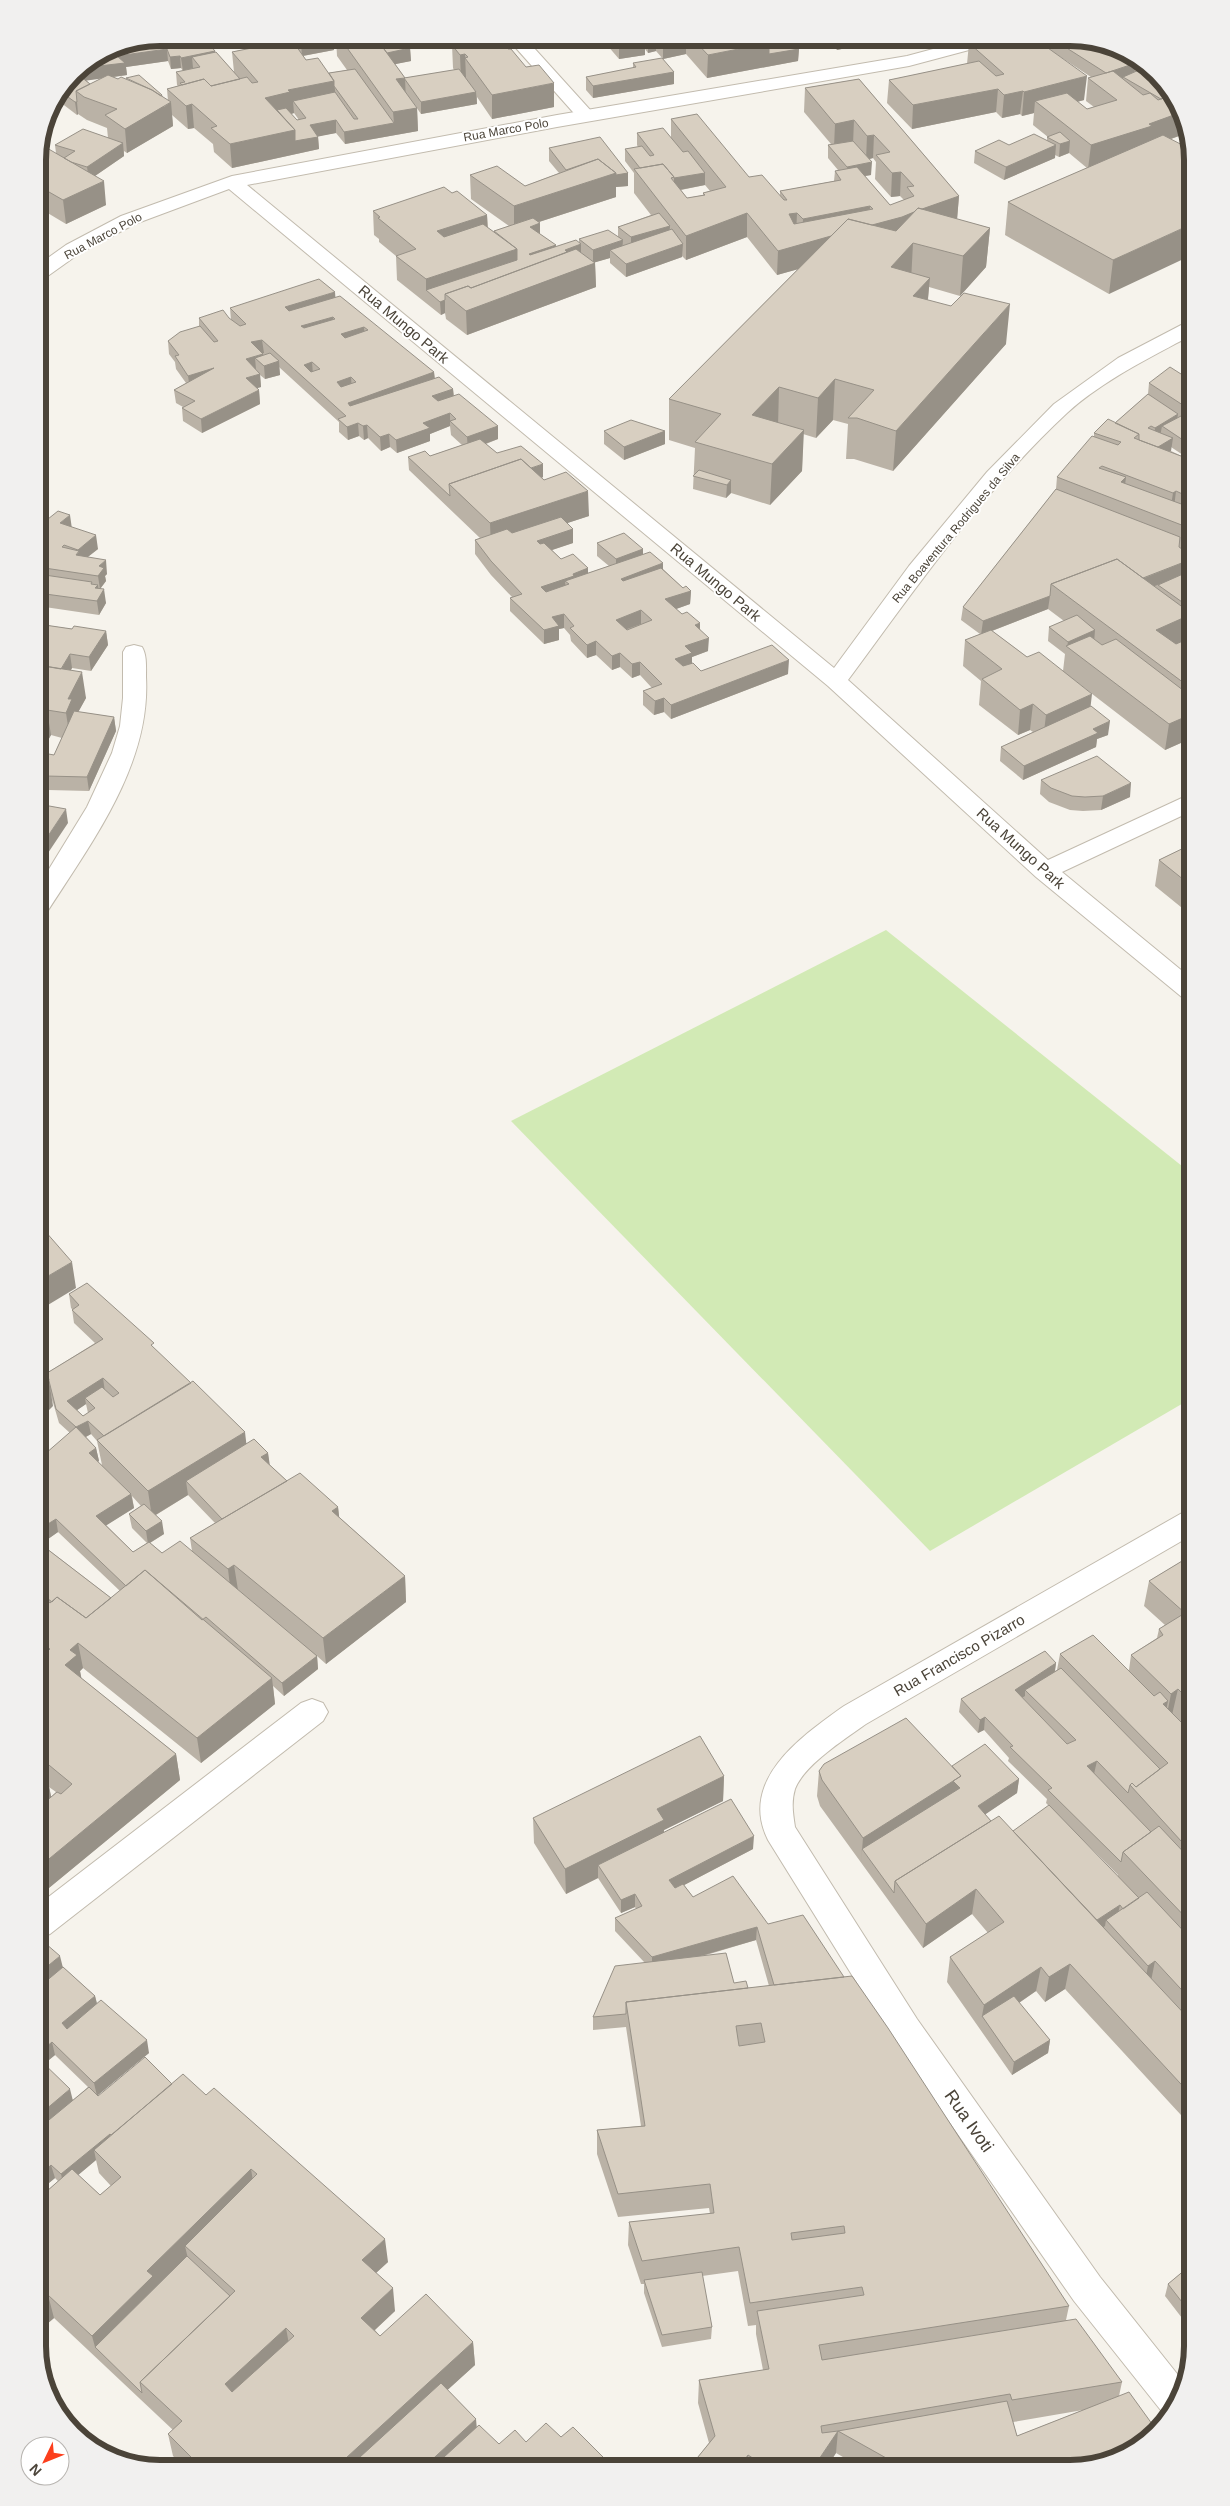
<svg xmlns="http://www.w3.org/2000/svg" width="1230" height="2506" font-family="Helvetica,sans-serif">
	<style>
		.green { fill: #d2eab5 }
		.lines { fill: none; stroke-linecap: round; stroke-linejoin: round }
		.lane-casing { stroke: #c2bbae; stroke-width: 2 }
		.street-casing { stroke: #c2bbae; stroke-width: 2 }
		.lane { fill: #fff; fill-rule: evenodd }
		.street { fill: #fff; fill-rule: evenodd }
		.wall { fill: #bab2a6; fill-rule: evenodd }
		.shaded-wall { fill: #979187 }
		.building { fill: #d8cfc1; stroke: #979187; fill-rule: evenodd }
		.labels { text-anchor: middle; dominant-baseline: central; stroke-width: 4; stroke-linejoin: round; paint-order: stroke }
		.far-street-label { font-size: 12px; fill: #4b4439; stroke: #fff }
		.street-label { font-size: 15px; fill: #4b4439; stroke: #fff }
		.near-street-label { font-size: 18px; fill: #4b4439; stroke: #fff }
		.rim { fill: none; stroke: #4b4439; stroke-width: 6 }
	</style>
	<rect width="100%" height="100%" fill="#f6f3ec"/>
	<!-- green -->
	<path class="green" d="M886 930 1192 1174V1398L930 1551 511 1121Z"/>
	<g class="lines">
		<defs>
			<path id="lane" d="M507 38H525L592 112 595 116 592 120H580Z
				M134 645 142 647C147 655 146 667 146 677 151 764 92 842 47 912L38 914V887L87 807 112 753 120 726 123 698V652L126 647Z
				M312 1699 323 1703 328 1712 323 1721 50 1934 38 1938V1905L301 1703Z"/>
			<path id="street" d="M974 38H1002L999 42 909 66 557 127 247 185 834 668 909 566 987 472 1054 404 1118 358 1185 323 1192 321V335C1151 357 1102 381 1067 413 983 491 916 588 848 680L1048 860 1184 797 1192 795V811L1062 872 1192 979V1000L1183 998 1036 877 828 686 229 189 135 224 80 253 45 278 38 280V265L66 245 121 216 232 176 557 115 907 56Z
				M1192 1509V1535L866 1724C845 1739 804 1765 795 1789 791 1802 793 1814 795 1827L917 2019 1100 2277 1182 2380 1170 2416 1163 2413 1074 2301 893 2041 768 1840C738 1780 802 1736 844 1706L1182 1513Z"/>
		</defs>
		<!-- lane casing -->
		<use href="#lane" class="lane-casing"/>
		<!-- street casing -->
		<use href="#street" class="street-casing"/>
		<!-- lane -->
		<use href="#lane" class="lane"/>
		<!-- street -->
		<use href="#street" class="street"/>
	</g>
	<!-- wall -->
	<path class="wall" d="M258 38H335H333L334 50 303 56 306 60 329 73 347 70 337 56 336 38H411V44L408 45 410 48 411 61 395 64 405 78 454 70 453 68 452 45 487 47 554 107 492 119 477 97V104L421 114 405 91 417 108 418 131 345 144 336 133 318 136 319 149 232 168 214 152 213 144 194 128 188 129 172 115 173 126 127 153 124 151V156L95 176 106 205 66 224 46 212 43 213 38 210V152L56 153 55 145 108 138 107 128 87 120 78 114 77 115 56 99 74 73 113 47 203 44 215 51V52L234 72 232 52 262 45ZM168 61 171 69 181 68 183 71 176 72 177 85 178 86 167 89 168 101 163 97 162 95 113 77 127 75 126 67ZM102 78 90 84 86 80ZM294 113 299 120H297L291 114Z
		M601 38H812V45L798 48 799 49 798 61 707 78 686 54 663 59 656 51 648 53 645 49V55L619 59Z
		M824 38H892L837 50Z
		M896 38H922L901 42Z
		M1045 38H1078L1144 63 1183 113 1187 133 1171 139 1109 294 1005 235 1008 202 1087 168 1069 153 1059 157 1055 155V158L1004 180 974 163 975 151 1047 140V137H1048L1033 125 1034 113 1022 116 1020 114 1002 118 996 112 912 129 887 103 889 80 967 64 969 43 1044 45ZM1056 54 1091 77 1088 78 1086 101 1094 107 1087 109 1077 102 1084 100Z
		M633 63 674 72V84L593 98 586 90V77L633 68Z
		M859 79 959 196 957 219 990 228 986 267 960 296 929 287 928 300 1006 344 893 471 854 459H846L848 424 833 420 816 438 803 434 802 471 770 505 731 493 726 498 693 489 695 448 669 440V399L798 269 777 275 747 237 686 260 682 256V257L626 277 610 263V258L595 262 596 287 467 335 446 319 445 313 441 315 397 280 396 256 379 242V239L374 235 373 211 487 215 488 228 494 232V231L509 226 471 199 470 175 525 186 559 173 549 161V148L628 173V186L616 187V197L539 222 540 234 556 247 579 243V239L618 237V227L651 215 634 193V173L625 161V149L638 147 637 145V133L671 137V119L749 177 780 196V191L834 181 835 171 838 170 828 158V145L831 144 804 112 805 88ZM873 158 876 162 875 179 891 197 900 196 904 200 890 205 865 176 871 175 869 159ZM705 185 710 191 703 193V195L687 198 681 190Z
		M335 297 434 372 435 378 453 389 454 396 498 426V439L486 444 497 453 543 477 542 478 589 516 567 523 573 529V543L552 550 561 559 588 568V573L609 566 597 556V543L643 549V554L663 569 683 588 691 591 690 604 676 609 700 629 708 651 692 657V663L701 671 788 674 671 719 664 712 654 715 643 705V691L652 688 640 675 632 678 620 667 612 670 596 655 587 658 571 641 570 635 564 628 559 629V640L544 644 510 611V598L512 597 491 575 475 554V540L480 538 409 470 408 457 430 456 462 445 451 435 450 426 430 434V441L397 453 390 447 381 451 368 438 364 440 359 436 348 440 339 432V422L279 367 280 375 265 379 260 375 261 387 257 388 259 390 260 404 202 433 183 421 182 408 183 407 176 403 174 390 186 383 176 369 175 362 169 354 168 341 199 327V318H229L231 320 230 308Z
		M1192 381V461L1171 447V451L1192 461V738L1165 750 1074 680 1108 735 1097 739 1096 747 1023 780 1000 761 1001 747 1033 732 1030 730 1018 735 979 705 981 681 963 666 965 640 980 634 961 620 963 607 1056 489 1057 477 1094 437V433L1115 423 1148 394 1149 383ZM1048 609 1064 621 1049 627 1048 641 1065 654 1063 671 1027 657 992 631Z
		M604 431H665V444L624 460 604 444Z
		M38 527H72L98 549 88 557 107 574 105 576 106 581 100 589 106 603 99 615 38 606Z
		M38 624 72 629 106 631 108 645 91 671 72 668 71 670 86 698 78 712 114 717 116 731 89 791 48 790 47 795 38 793ZM51 735 62 738 54 755 41 753Z
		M1041 780 1130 797 1101 810 1083 811 1070 810 1049 802 1040 794Z
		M1192 826V916L1155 886 1159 860 1188 846 1191 827Z
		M69 1294 154 1348 247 1444 268 1453 269 1464 287 1481 338 1507 339 1517 405 1576 406 1602 326 1664 317 1656 318 1669 284 1696 273 1686 275 1704 201 1763 83 1668 80 1671 81 1678 176 1754 180 1780 38 1897V1460L70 1433 59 1423 52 1399 53 1406 47 1373 95 1343 74 1323 72 1309 71 1308ZM86 1404 88 1413 83 1416 77 1410ZM91 1434 97 1441 102 1465 98 1462 99 1461 96 1448 86 1437ZM188 1495 215 1523 190 1538 192 1551 162 1553 150 1543 164 1534 156 1515ZM132 1496 141 1506 129 1514 132 1528 147 1543 133 1552 106 1525 134 1508ZM58 1532 120 1591 111 1598 41 1544ZM49 1787 56 1792 51 1797Z
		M1192 1555V2127L1065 1989 1045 2002 1036 1991 1019 2003 1050 2040 1048 2053 1012 2075 947 1982 950 1957 988 1933 972 1914 923 1948 820 1806 817 1796 819 1771 952 1766 1019 1779 1017 1793 985 1814 991 1821 1013 1831 1049 1806 1046 1803 1047 1799 1008 1761 1009 1758 984 1730 978 1733 959 1712 961 1699 1056 1663 1055 1671 1057 1670 1060 1654 1129 1670 1131 1655 1157 1638 1159 1629 1165 1625 1144 1606 1149 1581ZM1077 1834 1118 1875V1877Z
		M724 1776 723 1801 664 1830V1832L753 1849 684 1885 693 1897 768 1924 844 1977 1069 2306 1066 2320 1122 2382 1119 2396 1070 2468H862L836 2453 837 2445 836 2453 826 2468H689L709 2443 698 2403 699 2380 763 2370 756 2334V2325L748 2326 738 2271 702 2276 712 2327 711 2339 662 2347 644 2293V2284H641L628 2245 629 2222 710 2214 709 2208 618 2217 597 2154V2130L641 2126 626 2027 593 2030V2017L645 1963 615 1931V1918L636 1909 635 1907 621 1913 598 1878 566 1894 534 1843 533 1818ZM756 1940 769 1986 748 1988 734 1983 703 1956ZM1083 2410 1017 2436 1013 2422Z
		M38 1937 63 1967 95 1996 97 2003 149 2053 97 2095 98 2096 172 2084 388 2262 376 2273 395 2311 375 2330 380 2336 473 2342 475 2365 447 2390 476 2419V2427L499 2444 526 2442 561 2437 614 2468H185L173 2456 168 2434 173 2430 54 2318 47 2324 38 2315V2199L58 2181 55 2178 38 2192ZM55 2055 88 2087 73 2100 44 2064ZM96 2160 99 2173 111 2186 100 2195 78 2175Z
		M1192 2264V2331L1165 2296 1168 2284Z"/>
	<!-- shaded-wall -->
	<path class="shaded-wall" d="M194 38H203L204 47 195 48Z
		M263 38H292L293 44 264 48Z
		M332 38H335H333L334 50 302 56 301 44Z
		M400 38H411V44L401 47Z
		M788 38H812V45L787 50Z
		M837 38H892L837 50Z
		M901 38H922L901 42Z
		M656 39V51L648 53V40Z
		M645 42V55L619 59V47Z
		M686 42V54L663 59V47Z
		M769 43 799 49 798 61 707 78 708 55Z
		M410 48 411 61 381 67V54Z
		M167 49 168 61 126 67 127 75 69 83 74 73 81 68 117 56Z
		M215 51 216 63 192 57 193 68 183 71 181 58Z
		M465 54 466 78 461 79 460 55Z
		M180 56 181 68 171 69 170 57Z
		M1136 63 1134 75 1123 77V79L1106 73Z
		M674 72V84L593 98V86Z
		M1087 76 1084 100 1046 110 1035 101 1034 113 1022 116 1024 92Z
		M405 78 406 101 396 79Z
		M334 81 336 99 293 101 294 113 276 119 265 98 288 90Z
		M554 83V107L492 119V95Z
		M998 89 996 112 912 129 913 105Z
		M1023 91 1020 114 1002 118 1004 95Z
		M476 92 477 104 421 114V102Z
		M162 95 164 107 171 102 173 126 127 153 125 129 149 99Z
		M75 102H77L78 114 77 115Z
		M192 104 194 128 188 129 186 106Z
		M1177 105 1183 113 1187 133 1088 169 1091 145 1149 124Z
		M417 108 418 131 345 144 344 132 394 123 393 112Z
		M336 120V133L311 138 310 125Z
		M854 120 853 144 834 147 835 124Z
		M295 130 318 137 319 149 232 168 230 144Z
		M874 135 873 158 866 160 867 136Z
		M1070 141 1069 153 1059 157 1060 144Z
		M123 143 124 156 89 180 87 167Z
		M1056 145 1055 158 1004 180 1006 167Z
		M872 162 871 175 846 179 847 167Z
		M901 172 900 196 891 197 892 173Z
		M616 173H628V186L616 187V197L514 230V206Z
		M705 173V185L674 191V178Z
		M104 181 106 205 66 224 63 200Z
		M42 188 46 212 43 213 40 189Z
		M959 196 957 220 900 241 777 275 778 251 802 243 803 219 870 206 869 226Z
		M747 213V237L686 260V236Z
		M797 213 796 237 789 214Z
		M487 215 488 239 438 256 437 231Z
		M540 223V236L530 227Z
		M1192 224V255L1109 294 1113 260Z
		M670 226 669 239 631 250V237Z
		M990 228 986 267 960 296 963 256Z
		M623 240 622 253 610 250V258L593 263V250Z
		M913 243 911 282 891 267Z
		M581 244V257L595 263 596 287 467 335 466 311 565 250Z
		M683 244 682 257 626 277V264Z
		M556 245V258L529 267V254Z
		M517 249V273L445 294 426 290V279Z
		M930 278 926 317 913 296Z
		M335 292 336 305 286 320 285 307Z
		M445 300V313L441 315 440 302Z
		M1010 304 1006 344 893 471 896 431Z
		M333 317 334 330 302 339 301 326Z
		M364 327 365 340 342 348 341 334Z
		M262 340 264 353 252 355 251 342Z
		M263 354 264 366 279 361 280 375 265 379 264 366 255 358 256 369 247 372 246 359Z
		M312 362 313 375 304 365Z
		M214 368 190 389 188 376Z
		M434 372 435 386 348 416V403Z
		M260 374 261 387 247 391 246 378Z
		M351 377 352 391 337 395V382Z
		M835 379 833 420 816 438 818 398Z
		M779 387 778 427 752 415Z
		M453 389 454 402 433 410 432 396Z
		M259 390 260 404 202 433 201 419Z
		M450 413V426L430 434V441L397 453 396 440 423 423Z
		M1178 414 1176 427 1162 426 1160 437 1154 441 1155 428Z
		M358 423 359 436 348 440 347 427Z
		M367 425 368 438 364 440 363 426Z
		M498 426V439L468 450 467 437Z
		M804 430 802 471 770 505 772 464Z
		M665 431V444L624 460V447Z
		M389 434 390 447 381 451 380 437Z
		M1173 438 1171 451 1149 452Z
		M543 464V477L469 503 458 493Z
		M1126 477 1123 502 1121 482Z
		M731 480V493L726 498 727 485Z
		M588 491 589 516 491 548 490 523Z
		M1176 491 1173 516 1169 518 1173 493Z
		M1192 497V508H1191L1189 522 1188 523 1191 498Z
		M70 515 72 529 60 523Z
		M573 529V543L537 555V541Z
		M96 535 98 549 81 562 76 555 79 552 78 550Z
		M643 549V562L616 572V559Z
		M1192 559V571L1130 596 1132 583Z
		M106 560 107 574 105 576 106 581 100 589 98 576 99 566Z
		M663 563V577L621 592V579Z
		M588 568V582L569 584 565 581 566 592 542 600 541 587 573 574Z
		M98 585 99 597 104 589 106 603 99 615 95 588Z
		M691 591 690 604 665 613V599Z
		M1050 596 1048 609 981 635 983 621Z
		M641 610V624L616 633V620Z
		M564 614V628L559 629V640L544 644V630L552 617Z
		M1192 614 1189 640 1152 655 1156 630Z
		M700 623V636L695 625Z
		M1095 630 1094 643 1067 647 1068 642Z
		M106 631 108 645 91 671 89 657Z
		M709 638 708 651 692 657V667L675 673V659L685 646Z
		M596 641V655L587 658V645Z
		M620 653V667L612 670V656Z
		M70 654 72 668 57 693 55 680Z
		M789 660 788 674 671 719V705Z
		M640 662V675L632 678V664Z
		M82 672 86 698 75 718 70 739 66 713 68 699Z
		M1092 694 1089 720 1043 740 1046 715Z
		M664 698V712L654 715 655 701Z
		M1033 704 1030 730 1018 735 1020 710Z
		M47 710 51 735 38 758V725Z
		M1192 714V738L1165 750 1169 724Z
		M114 717 116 731 89 791 87 777Z
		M1110 721 1108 735 1097 739 1096 747 1023 780 1024 766 1093 729Z
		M46 776 48 790 47 795 45 781Z
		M1131 783 1130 797 1101 810 1103 796Z
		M66 809 68 823 38 868V851Z
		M1192 882V901L1187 896 1189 884Z
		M72 1262 76 1288 38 1311V1282Z
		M103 1378 105 1392 85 1398 86 1404 70 1415 67 1401Z
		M49 1380 53 1406 38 1421V1391Z
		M88 1421 91 1434 78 1441 76 1427Z
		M245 1432 248 1458 186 1481 188 1495 152 1517 148 1491Z
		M96 1448 99 1461 91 1466 89 1453Z
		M268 1453 270 1466 261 1457Z
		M131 1494 134 1508 99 1530 96 1516Z
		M338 1507 341 1532 332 1511Z
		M56 1519 58 1532 38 1546V1530Z
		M162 1521 164 1534 148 1544 146 1531Z
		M234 1565 238 1590 231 1595 228 1569Z
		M405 1576 406 1602 326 1664 323 1638Z
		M78 1643 83 1668 80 1671 82 1681 65 1665 70 1650Z
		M317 1656 318 1669 284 1696 282 1683Z
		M1056 1663 1054 1677 1025 1690V1696L1013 1703 1015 1690Z
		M272 1678 275 1704 201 1763 197 1738Z
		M1178 1689 1172 1715 1166 1719 1171 1694Z
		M1168 1701 1163 1726V1704Z
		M985 1717 984 1730 978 1733 980 1720Z
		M176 1754 180 1780 38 1897V1868Z
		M1097 1761 1094 1774 1087 1766Z
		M724 1776 723 1801 664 1830 663 1845 598 1865V1878L566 1894 565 1869 657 1809Z
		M961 1776 958 1801 862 1849 861 1863 863 1838Z
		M1019 1779 1017 1793 977 1820 978 1806Z
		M49 1786 54 1811 38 1826V1796Z
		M754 1836 753 1849 669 1893V1880Z
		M976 1889 972 1914 923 1948 926 1924Z
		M635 1894V1907L621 1913V1900Z
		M1120 1905 1117 1918 1106 1920 1105 1926 1094 1934 1096 1921Z
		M757 1927 756 1940 652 1970V1957Z
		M60 1956 66 1980 38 2003V1974Z
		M1155 1961 1150 1986 1143 1991 1148 1966Z
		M1070 1964 1065 1989 1045 2002 1049 1977Z
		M1041 1967 1036 1991 988 2024 982 2016 984 2005Z
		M95 1996 98 2009 65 2036 62 2023Z
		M147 2040 149 2053 97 2096 94 2083Z
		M1050 2040 1048 2053 1012 2075 1014 2062Z
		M52 2042 55 2055 38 2069V2054Z
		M70 2089 76 2113 38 2144V2116Z
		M110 2134 112 2147 94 2150 96 2160 64 2187 61 2174Z
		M51 2165 55 2178 38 2192V2177Z
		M251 2169 255 2193 185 2246 188 2259 95 2347 92 2336 147 2271Z
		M385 2239 388 2262 365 2283 362 2260Z
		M393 2288 395 2311 364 2340 361 2318Z
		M48 2295 54 2318 47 2324 41 2301Z
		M286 2328 290 2350 229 2406 225 2384Z
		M473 2342 475 2365 362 2468H335Z
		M476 2419 477 2430 436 2468H423Z
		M838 2431 836 2453 826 2468H813Z
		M748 2455 747 2468H739Z"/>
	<!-- building -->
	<path class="building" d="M160 38H195L198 45 208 43 215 51 181 58 180 56 170 57 167 49 117 56 125 63 81 68 113 47Z
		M297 38H333L301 44Z
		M340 38H376L405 78 396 79 417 108 393 112Z
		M376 38H402L410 48 387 53Z
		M611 38H641L645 42 619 47Z
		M646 38H682L686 42 663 47 656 39 648 40Z
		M692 38H764L769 43 708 55Z
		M764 38H788L799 49 769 54V43Z
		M993 38H1034L1087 76 1024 92 1023 91 1004 95 998 89 913 105 889 80 979 61 996 76 1004 74 969 43Z
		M1051 38H1078L1144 63 1153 74 1136 63 1106 73Z
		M482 40 487 47 504 44 508 49H511L526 67 539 65 554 83 492 95 465 58 468 57 465 54 460 55 452 45Z
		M286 41 288 44 294 43 306 60 318 58 334 81 288 90 290 92 265 98 295 130 230 144 211 128 217 126 192 104 186 106 167 89 204 79 211 86 247 77 252 83 258 82 232 52Z
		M216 52 240 79 211 86 204 79 182 85 180 83 185 82 176 72 200 67 192 57Z
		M662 58 674 72 593 86 586 77 636 67 633 63Z
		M355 69 394 123 344 132 336 120 310 125 318 137 295 141V130L277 110 286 108 297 120 306 118 293 101 335 92 354 119H358L334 86V81L329 73Z
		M459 69 476 92 421 102 404 78Z
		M1139 70 1158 81 1170 96 1161 99 1123 77Z
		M1113 71 1143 95 1150 93 1158 100 1170 96 1182 112 1149 124 1152 126 1091 145 1035 101 1067 93 1087 109 1117 100 1088 78Z
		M75 72 90 84 76 91 77 102H75L61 92Z
		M108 75 118 79 121 77 152 90 171 102 125 129 105 115 117 109 84 97 76 91Z
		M139 75 162 95 161 96 152 90 126 78Z
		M859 79 959 196 922 209 918 208 914 212 902 217 872 225 848 219 831 236 778 251 747 213 686 236 634 169 663 164 674 177 671 178 687 198 705 195 703 193 726 187 671 119 697 114 749 177 762 175 784 200H787L780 191 841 180 835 171 857 167 890 205 914 196 907 187 914 186 901 172 892 173 876 155 890 152 874 135 867 136 854 120 835 124 805 88ZM870 206 873 209 794 224 789 214 797 213 803 219Z
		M663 128 683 152 688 151 705 173 674 178V177L663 164 640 168 625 149 642 146 650 156 654 155 637 133Z
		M83 129 123 143 87 167 71 162 64 158 75 151 55 145Z
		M1060 132 1070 141 1060 144 1047 137Z
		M1034 134 1056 145 1006 167 975 151 999 140 1009 145Z
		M1163 135 1190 149 1192 160V224L1113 260 1008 202Z
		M600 137 628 173 616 175V173L598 159 566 170 549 148Z
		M853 141 872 162 847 167 828 145Z
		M40 144 104 181 63 200 42 188 40 189 38 188V152Z
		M598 159 616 173 514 206 470 175 497 166 525 186Z
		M444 187 452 193 457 191 487 215 437 231 444 237 483 224 517 249 426 279 396 256 416 249 378 218 380 217 373 211Z
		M918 208 990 228 963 256 913 243 891 267 930 278 913 296 951 306 964 293 1010 304 896 431 857 418H848L874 390 835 379 818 398 779 387 752 415 804 430 772 464 695 442 721 414 669 399 848 219 896 231Z
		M659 213 670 226 631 237 618 227Z
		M533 218 540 223 530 227 556 245 529 254 530 255 576 240 581 244 565 250 567 252 471 288 468 286 445 294V300L440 302 426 290 517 260V249L494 231Z
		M672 229 683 244 626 264 610 250Z
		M608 230 623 240 593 250 579 239Z
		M576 249 595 263 466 311 445 294 468 286 471 288Z
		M319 279 335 292 285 307 289 311 340 296 434 372 348 403 350 406 439 377 453 389 432 396 438 401 459 394 498 426 467 437 450 421 456 419 450 413 423 423 430 428 396 440 389 434 380 437 367 425 363 426 358 423 347 427 338 419 346 416 262 340 251 342 263 354 246 359 260 374 246 378 259 390 201 419 182 408 195 401 174 390 214 368 188 376 175 356 179 355 168 341 180 332 200 326 214 342 218 341 199 318 223 310 229 318 240 326 246 324 230 308ZM333 317 335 319 304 328 301 326ZM364 327 368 330 345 338 341 334ZM312 362 320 369 311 372 304 365ZM351 377 356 382 341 387 337 382Z
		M270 353 279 361 264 366 255 358Z
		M1170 367 1192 381V411L1149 383Z
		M1148 394 1178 414 1155 428 1151 426 1148 428 1173 438 1158 447 1139 440V434L1115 423Z
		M1181 416 1192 424V446L1162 426Z
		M1108 419 1139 434 1134 438 1186 458 1192 461V497L1191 498 1176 491 1173 493 1102 466 1099 468 1126 477 1121 482 1184 505 1181 508 1192 512V529L1057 477 1092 436 1118 445 1121 442 1094 433Z
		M631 420 665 431 624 447 604 431Z
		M480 439 497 453 521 446 543 464 531 468 521 459 449 484 450 496 408 457 425 451 430 456Z
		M521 459 544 480 566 472 588 491 490 523 449 484Z
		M699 470 731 480 727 485 693 476Z
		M1056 489 1180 537 1179 547 1192 556V559L1143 578 1117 559 1051 584 1050 596 983 621 963 607Z
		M58 511 70 515 60 523 96 535 78 550 64 545 62 547 79 551 76 555 106 560 99 566 104 568 98 576 38 567V527Z
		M561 517 573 529 537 541 540 544 544 543 561 559 573 554 588 568 573 574 574 576 541 587 546 592 569 584 565 581 650 552 663 563 621 579 623 581 661 568 683 588 686 586 691 591 665 599 682 614 687 612 700 623 695 625 709 638 685 646 692 653 675 659 683 666 693 663 701 671 772 645 789 660 671 705 664 698 655 701 643 691 662 684 640 662 632 664 620 653 612 656 596 641 587 645 570 628 574 626 564 614 552 617 559 626 544 630 510 598 522 594 491 561 475 540 507 529 512 533ZM641 610 652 620 627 630 616 620Z
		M1192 530V543L1181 535Z
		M624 533 643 549 616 559 597 543Z
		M1117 559 1192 614 1156 630 1176 644 1192 637V689L1051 584Z
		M1192 570V609L1158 585Z
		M38 574 92 582 91 584 98 585 95 588 104 589 97 601 38 593Z
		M1077 615 1095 630 1068 642 1049 627Z
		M38 624 72 629 74 626 106 631 89 657 70 654 61 669 38 665Z
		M991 630 1027 657 1039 652 1092 694 1046 715 1033 704 1020 710 982 679 1002 669 965 640Z
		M1090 636 1102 645 1116 639 1192 697V714L1169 724 1066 646Z
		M38 665 82 672 68 699H72L66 713 47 710 38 725Z
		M1091 706 1110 721 1093 729 1098 733 1024 766 1001 747Z
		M74 711 114 717 87 777 46 776 45 781 38 780V752L54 755Z
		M1097 756 1131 783 1103 796 1085 797 1072 796 1051 788 1041 780Z
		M38 804 66 809 38 851Z
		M1192 844V882L1189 884 1159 860Z
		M1192 893V901L1187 896Z
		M38 1223 72 1262 38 1282Z
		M87 1283 154 1343 151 1345 191 1383 104 1436 88 1421 76 1427 56 1409 47 1373 103 1339 72 1310 79 1305 69 1294ZM103 1378 119 1393 113 1397 102 1387 85 1398 95 1408 83 1416 67 1401Z
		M38 1357 44 1361 49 1380 38 1391Z
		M193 1381 245 1432 148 1491 97 1440Z
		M76 1427 96 1448 89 1453 131 1494 96 1516 133 1552 149 1542 162 1553 180 1541 317 1656 282 1683 206 1617 202 1620 145 1570 126 1586 56 1519 38 1530V1460Z
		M254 1439 268 1453 261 1457 287 1481 222 1519 186 1481Z
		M300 1473 338 1507 332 1511 405 1576 323 1638 234 1565 228 1569 190 1538Z
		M144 1504 162 1521 146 1531 129 1514Z
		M38 1542 111 1598 86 1618 57 1597 52 1602 38 1591Z
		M1192 1555V1703L1178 1689 1171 1694 1131 1655 1163 1635 1159 1629 1185 1613 1149 1581Z
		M145 1570 272 1678 197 1738 78 1643 70 1650 77 1655 65 1665 176 1754 38 1868V1808L57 1792 61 1794 72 1784 38 1756V1660L50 1649 38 1641V1593L50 1603 57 1597 86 1618Z
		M1093 1635 1154 1696 1160 1692 1168 1701 1163 1704 1192 1733V1853L1130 1785 1132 1783 1136 1787 1168 1763 1060 1654Z
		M1045 1651 1056 1663 1015 1690 1067 1744 1076 1740 1025 1690 1061 1668 1160 1769 1136 1787 1132 1783 1130 1785 1128 1793 1097 1761 1087 1766 1151 1832 1123 1852 1121 1862 1048 1790 1052 1788 1010 1747 1013 1746 985 1717 980 1720 961 1699Z
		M38 1652 43 1655 38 1660Z
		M906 1718 961 1776 863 1838 822 1780 819 1771 824 1764Z
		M700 1736 724 1776 657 1809 664 1820 565 1869 533 1818Z
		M985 1744 1019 1779 978 1806 991 1821 895 1881 894 1893 862 1849 960 1788 953 1781 961 1776 952 1766Z
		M38 1777 49 1786 38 1796Z
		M731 1799 754 1836 669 1880 675 1888 683 1884 693 1897 733 1876 768 1924 803 1915 844 1977 774 1985 757 1927 652 1957 615 1918 642 1906 635 1894 621 1900 598 1865Z
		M1049 1805 1139 1898 1123 1909 1120 1905 1097 1920 1013 1831Z
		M999 1816 1192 2022V2096L1070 1964 1049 1977 1041 1967 984 2005 950 1957 1004 1922 976 1889 926 1924 895 1881Z
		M1159 1826 1192 1861V1924L1123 1852Z
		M1147 1892 1192 1940V2001L1155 1961 1148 1966 1106 1920Z
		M38 1937 60 1956 38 1974Z
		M726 1953 734 1983 746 1981 748 1988 626 2002V2014L593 2017 615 1966Z
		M63 1967 95 1996 62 2023 67 2029 101 2000 147 2040 94 2083 52 2042 38 2054V1988Z
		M852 1976 888 2028 1069 2306 819 2345 822 2360 1076 2319 1122 2382 1012 2400 1010 2394 821 2426 822 2433 838 2431 813 2468H768L748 2455 739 2468H689L715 2436 699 2380 769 2369 757 2311 864 2295 862 2287 750 2303 739 2247 642 2261 629 2222 714 2213 710 2184 618 2194 597 2130 645 2126 626 2002ZM761 2023 765 2042 739 2046 736 2026ZM844 2226 845 2233 792 2240 791 2233Z
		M1014 1996 1050 2040 1014 2062 982 2016Z
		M145 2057 172 2084 111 2135 110 2134 61 2174 51 2165 38 2177V2129L89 2087 98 2096Z
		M38 2058 70 2089 38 2116Z
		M183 2074 206 2095 214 2088 385 2239 362 2260 393 2288 361 2318 380 2336 426 2294 473 2342 335 2468H202L168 2434 182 2421 140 2382 235 2291 185 2246 257 2174 251 2169 147 2271 153 2276 92 2336 48 2295 41 2301 38 2298V2199L72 2169 100 2195 121 2177 94 2150ZM286 2328 294 2336 232 2392 225 2384Z
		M187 2256 230 2296 140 2382 142 2393 95 2347Z
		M1192 2264V2315L1168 2284Z
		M702 2272 712 2327 662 2335 644 2280Z
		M441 2383 476 2419 423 2468H348Z
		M1129 2392 1155 2428 1117 2459 1070 2468H904L838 2431 1007 2401 1017 2436Z
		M546 2423 561 2437 573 2427 614 2468H432L479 2425 499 2444 515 2430 526 2442Z
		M748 2466 752 2468H746Z"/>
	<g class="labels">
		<!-- far-street labels -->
		<g class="far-street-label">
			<text transform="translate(506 130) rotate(-10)">Rua Marco Polo</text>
			<text transform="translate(103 236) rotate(-28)">Rua Marco Polo</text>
			<text transform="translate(956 528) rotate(-50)">Rua Boaventura Rodrigues da Silva</text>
		</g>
		<!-- street labels -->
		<g class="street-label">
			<text transform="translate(404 324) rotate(40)">Rua Mungo Park</text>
			<text transform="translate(716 582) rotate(40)">Rua Mungo Park</text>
			<text transform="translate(1021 848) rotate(42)">Rua Mungo Park</text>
			<text transform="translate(959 1655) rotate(-30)">Rua Francisco Pizarro</text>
		</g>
		<!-- near-street labels -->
		<g class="near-street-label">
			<text transform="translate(969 2121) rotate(55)">Rua Ivoti</text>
		</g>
	</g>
	<!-- crop -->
	<path d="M0 0H1230V2506H0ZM160 46H1070A114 114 0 0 1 1184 160V2346A114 114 0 0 1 1070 2460H160A114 114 0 0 1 46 2346V160A114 114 0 0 1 160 46Z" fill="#f1f0ef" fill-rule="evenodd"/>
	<path class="rim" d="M160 46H1070A114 114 0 0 1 1184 160V2346A114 114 0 0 1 1070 2460H160A114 114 0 0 1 46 2346V160A114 114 0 0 1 160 46Z"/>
	<!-- north arrow -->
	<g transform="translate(45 2461) rotate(227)"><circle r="24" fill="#ffffff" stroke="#b7b4b0"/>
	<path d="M0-4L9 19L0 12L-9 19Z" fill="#fc3f1d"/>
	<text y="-8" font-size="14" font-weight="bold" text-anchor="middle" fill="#4b4439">N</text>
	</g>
</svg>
